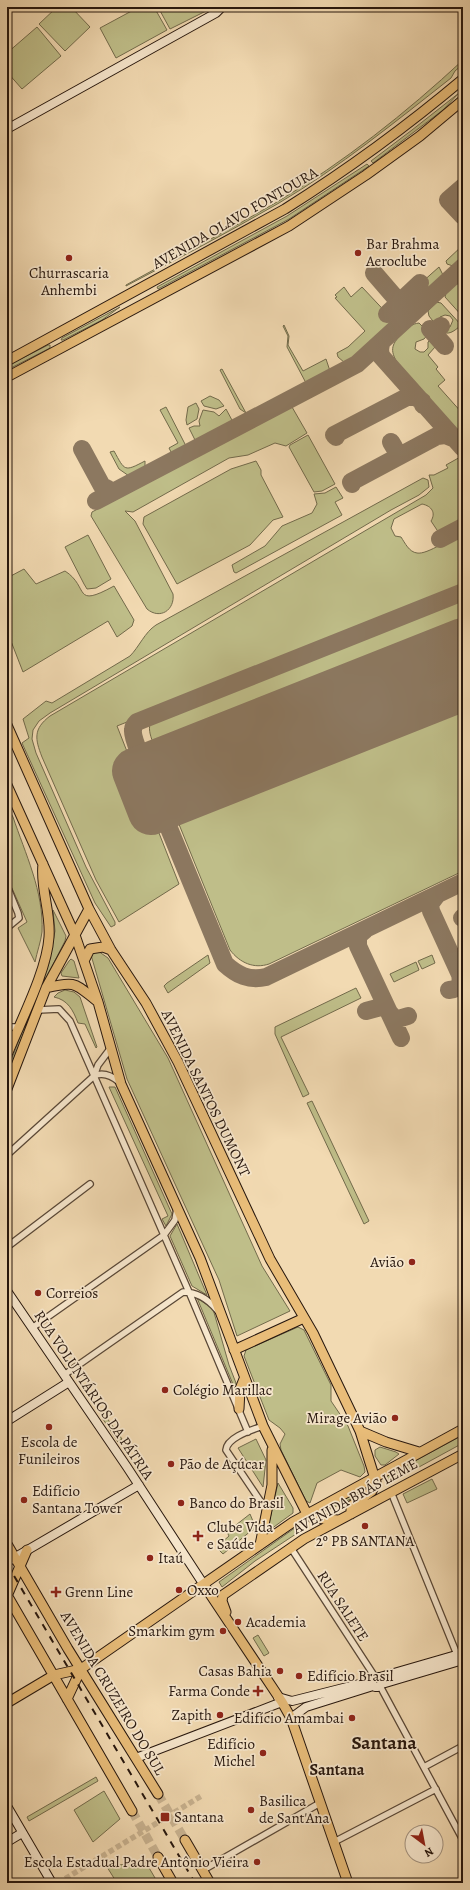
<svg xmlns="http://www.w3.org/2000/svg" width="470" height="1890" font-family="Alegreya,serif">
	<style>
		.green { fill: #bfbe89; stroke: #726a4b }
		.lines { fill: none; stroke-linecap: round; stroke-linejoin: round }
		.taxiway { stroke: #8c7860; stroke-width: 18 }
		.runway { stroke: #8c7860; stroke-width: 46 }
		.street-tunnel { stroke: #c9b391; stroke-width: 5.5; stroke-dasharray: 5.5 3; stroke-linecap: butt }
		.primary-tunnel { stroke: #c9b391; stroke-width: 9; stroke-dasharray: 9 4.5; stroke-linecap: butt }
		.street-casing { stroke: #594736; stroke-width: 8 }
		.secondary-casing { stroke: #26160d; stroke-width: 10 }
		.primary-casing { stroke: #26160d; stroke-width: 11 }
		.street { stroke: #f7e7cd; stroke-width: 5.5 }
		.secondary { stroke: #f7e7cd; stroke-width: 8 }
		.primary { stroke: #e9bd79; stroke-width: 9 }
		.rail { stroke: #26160d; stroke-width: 2; stroke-dasharray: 7 7; stroke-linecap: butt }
		.poi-dot { fill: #8f2418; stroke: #f7e7cd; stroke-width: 1.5 }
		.labels { text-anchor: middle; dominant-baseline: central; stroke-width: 3.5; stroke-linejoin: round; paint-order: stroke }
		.street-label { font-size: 15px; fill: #26160d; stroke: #f7e7cd }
		.poi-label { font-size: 15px; fill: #26160d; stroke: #f7e7cd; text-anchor: start }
		.neighbourhood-label { font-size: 16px; font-weight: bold; fill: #26160d; stroke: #f7e7cd }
		.district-label { font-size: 19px; font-weight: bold; fill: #26160d; stroke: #f7e7cd }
	</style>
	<rect width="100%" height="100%" fill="#f2dab2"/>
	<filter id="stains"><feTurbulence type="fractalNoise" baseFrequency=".005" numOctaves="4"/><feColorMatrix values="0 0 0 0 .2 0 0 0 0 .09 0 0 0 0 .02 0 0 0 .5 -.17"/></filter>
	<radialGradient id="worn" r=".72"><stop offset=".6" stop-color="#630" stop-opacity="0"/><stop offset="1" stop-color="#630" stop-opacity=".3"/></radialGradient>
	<!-- green -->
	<path class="green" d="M57 7H71L90 27 65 51 39 24Z
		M139 7H154L167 30 116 58 100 28Z
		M158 7H211L212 8 170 29Z
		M37 27 61 56 22 89 7 72V53Z
		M463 60V64L455 71 451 78C395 122 340 167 279 203 229 232 177 259 126 286V285C176 257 228 231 277 202 344 162 406 113 463 60Z
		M459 93 443 110 373 163 371 161 412 130Z
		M367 164 369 166 289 219 158 289 157 287 287 216Z
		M463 245V257L453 266 447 264 446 261Z
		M439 267 443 275 428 290 421 283Z
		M456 283 463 287V317L445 297 446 293Z
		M344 287 351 297 362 287 394 321 357 356 345 363 338 357 337 353 348 347 365 331 335 298 337 297 335 295Z
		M436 302 441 303 463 327V331L459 327C454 331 448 336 442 331L444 328 450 327 453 320 450 316 445 315 440 317 439 324 436 325 429 316 428 311Z
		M120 307 102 320 63 340H61L62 338Z
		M419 323 429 333 424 339 416 342 415 349 420 352H424L428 348V342L433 338 435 339V347L428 355 438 367 436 369 445 380 438 386 463 414V436L397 362C388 348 394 341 405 331 410 326 412 324 419 323Z
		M284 325 289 336 288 345 303 371 326 359 330 371 306 383 287 347 288 336 283 326Z
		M48 345H50V348L7 370V366Z
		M222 369 246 413 240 409 220 370Z
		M210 396 219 400 224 406 216 409 204 406 201 401Z
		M196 403 199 409 197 419 187 425 186 420 188 407Z
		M166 407 186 446 172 454 169 448 178 443 160 410Z
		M292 407 307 433 286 446 275 443 248 455 229 458 133 512 125 511 135 521 173 594C175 610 160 620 147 609L91 516 92 512Z
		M226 409 233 422 196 442 189 428 194 426H200L199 421 203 410 214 412 219 416Z
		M308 435 335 484 322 491 314 492 289 447 290 445Z
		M114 451C125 471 124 472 145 461V468L129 476 119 469 110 452Z
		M462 456 463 458V522L443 533H439L431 521C436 513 432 506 422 504L394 519 391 528 395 536 401 537C405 543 409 552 417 553 427 555 453 537 463 531V588L117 726 179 884 119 922 96 880 42 757C35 739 33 729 50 716L426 495 433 488 429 475H434L448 468 446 465Z
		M256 461 261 470V475L283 517 273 520 250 545 177 584 143 524 144 517 231 469Z
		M423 478 428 480 429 487 419 495 391 510 50 713 39 721 33 730 32 739 36 753 86 867 115 922V925L111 927 95 903 22 743 29 738 23 719 46 701 52 703 130 656C139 647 145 632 156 625Z
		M336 487 343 498 335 502 342 515 236 573 234 572 232 565 265 546 282 526 312 513 317 504 314 494 325 493Z
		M88 535 111 579 96 588 87 589 84 584 65 547Z
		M24 569 36 584 65 571C90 587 72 609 114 586L134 620 132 626 117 637 108 621 23 672 7 631V578Z
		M463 596V640L169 757 162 758 159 756C155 746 143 727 154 718Z
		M463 688V871L269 964C254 969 240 963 230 950L174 812 177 803Z
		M7 806 13 817C25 853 44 892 42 932 41 941 37 952 35 962L18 928 27 922 7 877Z
		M53 910 66 936 65 941 48 974 7 1077V1071L49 963 55 931Z
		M93 951H98L108 958 168 1058 262 1266 290 1311 237 1336 219 1280 127 1079 91 955Z
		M208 955 210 963 168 993 164 986 167 983Z
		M432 955 435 963 422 969 418 961Z
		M71 959 74 961 79 978 62 976 61 973 69 961Z
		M416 962 419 970 394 982 390 974Z
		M356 988 361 998 281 1037 309 1094 303 1097 275 1034V1027Z
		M65 990 74 992 80 997 97 1047 96 1048 85 1024 78 1023C73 1010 68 1000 54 997L58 993Z
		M109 1087H115L172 1214 166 1226 162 1219 168 1216Z
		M312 1101 369 1221 364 1224 307 1103Z
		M177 1224 207 1295 192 1286 170 1236Z
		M197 1298 213 1309 229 1365 236 1383 235 1389Z
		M298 1327 304 1330 331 1385V1401L348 1426 364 1466 365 1472 360 1477 341 1470 317 1483 310 1503 306 1501 281 1450 280 1444 285 1434 280 1428 269 1420 244 1356 246 1350 248 1349Z
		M104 1414 122 1439 118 1442 101 1416Z
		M463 1435V1443L386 1485 385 1477Z
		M256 1439 266 1460 263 1487 238 1448Z
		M380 1447 396 1452 399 1454 385 1465H381L375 1456V1450Z
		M432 1479 437 1489 407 1503 403 1494Z
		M278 1483 293 1508V1513L267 1532Z
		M367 1486 365 1492 324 1512 323 1510Z
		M250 1514 255 1526 256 1534 252 1530 223 1554 219 1550 222 1547 220 1544 229 1536 227 1532Z
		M299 1525 302 1530 255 1561 222 1587 219 1582Z
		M258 1635 269 1653 264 1656 253 1638Z
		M96 1777 98 1781 29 1821 27 1817Z
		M104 1791 120 1819 93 1842 74 1810Z
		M145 1861 158 1883H117L107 1867Z"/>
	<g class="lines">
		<!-- taxiway -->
		<path class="taxiway" d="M463 187 448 200 463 216
			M374 273 399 302
			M387 314 420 283
			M441 326 435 330 430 329 445 346
			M381 343 380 350 381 356 463 448
			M336 437 334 435 407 397H415L422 401 423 405
			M391 442 394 447
			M82 449 102 486 108 489
			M352 484 351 482 437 436 445 435 455 439
			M96 501 357 364 463 267
			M440 539 463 527
			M255 747 173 782C162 788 158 796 161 809L225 964C237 975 249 981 266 977L463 882
			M182 776C172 780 160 780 151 774 145 770 132 737 133 730 133 727 135 724 137 722L463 592
			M436 896 430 904 431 911 463 981
			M462 918 463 917
			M365 930 358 936V946L401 1038
			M449 990C459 989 462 985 460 974
			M366 1011 381 1007 384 1002
			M388 1011 393 1017 398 1019 408 1016"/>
		<!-- runway -->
		<path class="runway" d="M463 641 135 771 151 812 463 688"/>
		<!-- street-tunnel -->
		<path class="street-tunnel" d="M58 1883 203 1795"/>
		<!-- primary-tunnel -->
		<path class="primary-tunnel" d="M158 1794 185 1840
			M132 1811 158 1857"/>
		<defs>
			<path id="street" d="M7 886 18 913 19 918 7 928
				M38 1010 59 1009 70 1021 189 1292 248 1432
				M7 1027H18
				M94 1076 98 1065 110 1049
				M7 1155 94 1076C103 1072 112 1076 119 1082
				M7 1247 90 1184
				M32 1328 164 1235 175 1220 177 1208
				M64 1375 183 1292C198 1292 208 1299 217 1310
				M263 1426C252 1430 227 1437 226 1450L267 1511
				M391 1492 458 1657
				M291 1548 375 1677
				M380 1686 463 1840
				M424 1767 463 1746
				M334 1842 436 1789
				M203 1870 320 1803"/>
			<path id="secondary" d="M7 129 216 13 222 7
				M7 1291 127 1467 204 1585
				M7 1421 69 1382
				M7 1562 139 1485
				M463 1653 380 1677H375L371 1683 375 1687H378L382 1684 463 1660
				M278 1697 292 1701 371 1681
				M291 1718 306 1707 373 1686
				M136 1758 282 1702
				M7 1806 52 1883
				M7 1842 22 1833"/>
			<path id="primary" d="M7 361 285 209C347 170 406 127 463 79
				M7 377 289 226 366 175 420 136 463 100
				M7 725 89 909 111 950 146 1003 178 1062 270 1259 313 1333 360 1431 376 1482 372 1491 351 1506V1514
				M7 785 75 935 98 1002 121 1084 200 1258 263 1426 307 1514 313 1518 338 1520
				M84 961 90 949 103 947 111 950
				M46 988C77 980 75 984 98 1002
				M7 1055C20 1022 47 971 49 937 51 912 40 888 43 864
				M7 1089 46 988 89 909
				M234 1350 304 1318
				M239 1409 240 1389 244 1379
				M360 1431 386 1442 419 1452
				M7 1544 68 1649 158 1794
				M260 1545 272 1485V1450
				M204 1585 282 1702 291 1718 348 1883
				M7 1595 132 1811
				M7 1596 27 1550
				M226 1612 222 1601 223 1595 304 1539 463 1454
				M67 1699 81 1669
				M7 1703 54 1675 81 1669 293 1522 463 1429
				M185 1840 210 1883
				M158 1857 173 1883"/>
		</defs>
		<!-- street casing -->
		<use href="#street" class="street-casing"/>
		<!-- secondary casing -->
		<use href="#secondary" class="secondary-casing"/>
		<!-- primary casing -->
		<use href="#primary" class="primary-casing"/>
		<!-- street -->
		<use href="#street" class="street"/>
		<!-- secondary -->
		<use href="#secondary" class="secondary"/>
		<!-- primary -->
		<use href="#primary" class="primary"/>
		<!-- rail -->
		<path class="rail" d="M7 1564 195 1883"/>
	</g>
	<!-- markers -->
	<g class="poi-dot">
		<circle cx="358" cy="253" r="4"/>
		<circle cx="69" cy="258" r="4"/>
		<circle cx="412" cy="1262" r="4"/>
		<circle cx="38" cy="1293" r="4"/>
		<circle cx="165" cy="1390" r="4"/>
		<circle cx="395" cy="1418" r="4"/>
		<circle cx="49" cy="1427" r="4"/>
		<circle cx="171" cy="1464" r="4"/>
		<circle cx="24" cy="1500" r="4"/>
		<circle cx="181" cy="1503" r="4"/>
		<circle cx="365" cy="1526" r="4"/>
		<path d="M196 1530h4v4h4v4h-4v4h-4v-4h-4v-4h4z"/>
		<circle cx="150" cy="1558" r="4"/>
		<circle cx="179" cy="1590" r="4"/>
		<path d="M54 1586h4v4h4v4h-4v4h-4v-4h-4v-4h4z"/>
		<circle cx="238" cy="1622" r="4"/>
		<circle cx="223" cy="1631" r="4"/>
		<circle cx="280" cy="1671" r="4"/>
		<circle cx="299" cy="1676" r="4"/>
		<path d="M256 1685h4v4h4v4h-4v4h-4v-4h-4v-4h4z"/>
		<circle cx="220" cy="1715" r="4"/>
		<circle cx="352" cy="1718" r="4"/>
		<circle cx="263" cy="1753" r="4"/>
		<circle cx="251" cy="1810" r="4"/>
		<rect x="160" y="1812" width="10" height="10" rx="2"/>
		<circle cx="257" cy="1862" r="4"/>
	</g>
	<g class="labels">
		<!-- street labels -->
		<g class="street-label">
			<text transform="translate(235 218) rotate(-30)">AVENIDA OLAVO FONTOURA</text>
			<text transform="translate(206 1093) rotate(64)">AVENIDA SANTOS DUMONT</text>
			<text transform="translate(94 1395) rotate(56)">RUA VOLUNTÁRIOS DA PÁTRIA</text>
			<text transform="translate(355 1496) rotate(-29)">AVENIDA BRÁS LEME</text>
			<text transform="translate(343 1606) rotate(57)">RUA SALETE</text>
			<text transform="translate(113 1693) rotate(59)">AVENIDA CRUZEIRO DO SUL</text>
		</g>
		<!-- poi labels -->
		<g class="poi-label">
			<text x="366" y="244">Bar Brahma<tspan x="366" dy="17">Aeroclube</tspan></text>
			<text x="69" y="273" text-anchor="middle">Churrascaria<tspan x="69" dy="17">Anhembi</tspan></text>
			<text x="404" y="1262" text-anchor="end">Avião</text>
			<text x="46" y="1293">Correios</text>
			<text x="173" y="1390">Colégio Marillac</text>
			<text x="387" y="1418" text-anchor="end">Mirage Avião</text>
			<text x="49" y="1442" text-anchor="middle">Escola de<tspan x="49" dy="17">Funileiros</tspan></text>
			<text x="179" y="1464">Pão de Açúcar</text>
			<text x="32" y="1491">Edifício<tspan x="32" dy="17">Santana Tower</tspan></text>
			<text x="189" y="1503">Banco do Brasil</text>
			<text x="207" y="1527">Clube Vida<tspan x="207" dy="17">e Saúde</tspan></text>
			<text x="365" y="1541" text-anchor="middle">2º PB SANTANA</text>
			<text x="158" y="1558">Itaú</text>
			<text x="187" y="1590">Oxxo</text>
			<text x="65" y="1592">Grenn Line</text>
			<text x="246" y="1622">Academia</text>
			<text x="215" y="1631" text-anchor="end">Smarkim gym</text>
			<text x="272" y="1671" text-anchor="end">Casas Bahia</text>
			<text x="307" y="1676">Edifício Brasil</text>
			<text x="250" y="1691" text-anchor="end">Farma Conde</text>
			<text x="212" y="1715" text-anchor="end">Zapith</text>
			<text x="344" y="1718" text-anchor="end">Edifício Amambai</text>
			<text x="255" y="1744" text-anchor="end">Edifício<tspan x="255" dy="17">Michel</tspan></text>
			<text x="259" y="1801">Basilica<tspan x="259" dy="17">de Sant'Ana</tspan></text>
			<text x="174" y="1817">Santana</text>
			<text x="249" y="1862" text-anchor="end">Escola Estadual Padre Antônio Vieira</text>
		</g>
		<!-- neighbourhood labels -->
		<g class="neighbourhood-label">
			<text x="337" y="1770">Santana</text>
		</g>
		<!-- district labels -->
		<g class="district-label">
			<text x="384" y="1743">Santana</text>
		</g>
	</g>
	<!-- margin -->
	<rect width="470" height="1890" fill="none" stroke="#f2dab2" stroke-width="24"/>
	<rect x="8" y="8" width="454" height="1874" fill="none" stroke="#26160d" stroke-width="2"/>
	<rect x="12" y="12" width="446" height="1866" fill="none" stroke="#26160d"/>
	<!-- north arrow -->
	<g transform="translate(424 1844) rotate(148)"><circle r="19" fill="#f7e7cd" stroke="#a39380"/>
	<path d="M0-3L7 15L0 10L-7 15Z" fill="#8f2418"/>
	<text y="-6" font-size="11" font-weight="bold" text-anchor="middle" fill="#26160d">N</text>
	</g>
	<rect width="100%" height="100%" filter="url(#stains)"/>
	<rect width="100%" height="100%" fill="url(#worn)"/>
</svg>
